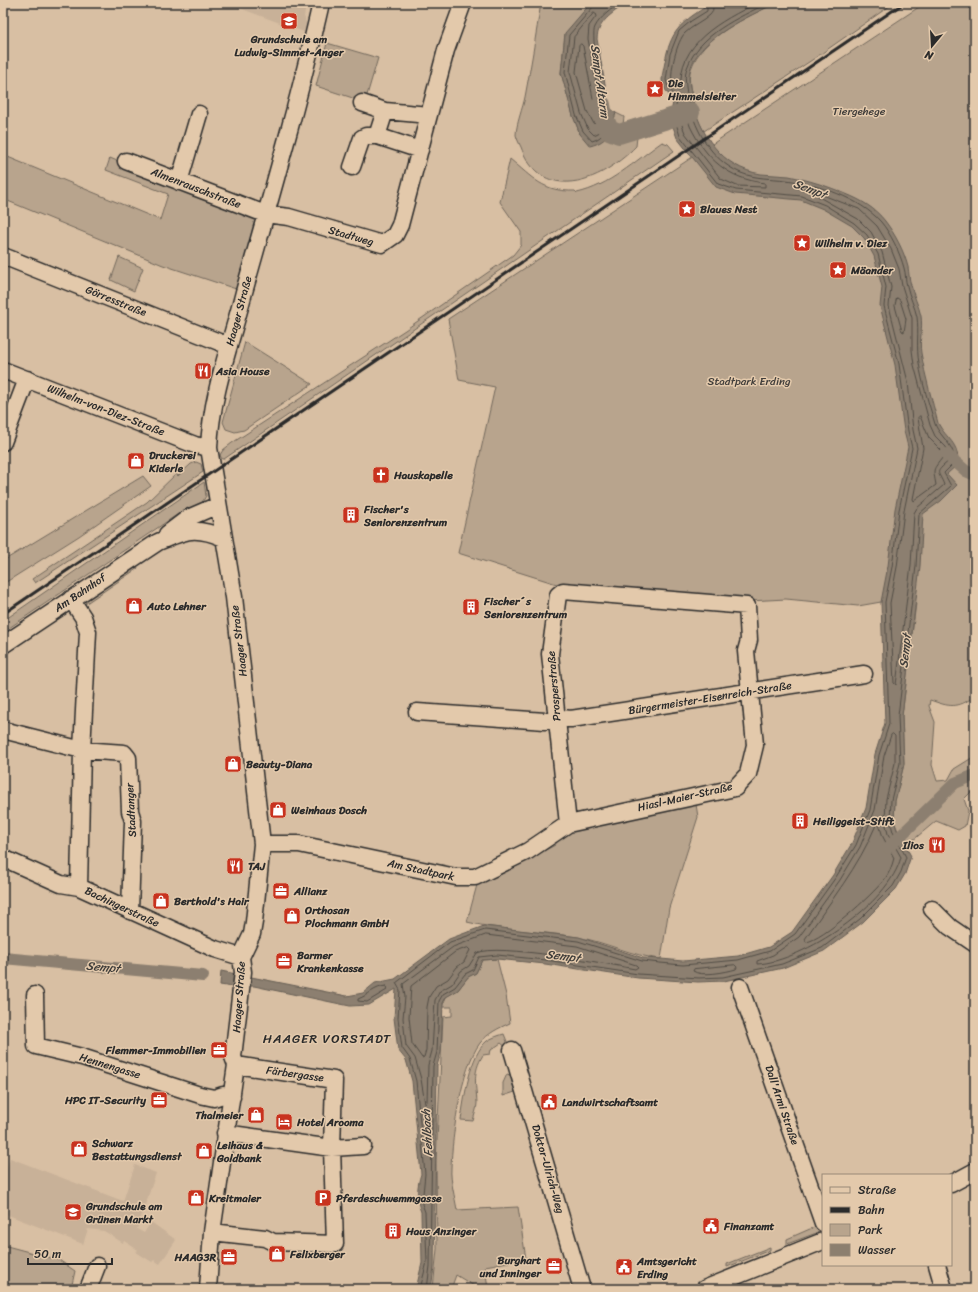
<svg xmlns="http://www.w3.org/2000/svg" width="978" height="1292" font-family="Sriracha,sans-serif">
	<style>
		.built { fill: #c8b198 }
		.green { fill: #b8a48d; stroke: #72685c }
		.water { fill: #8c7f6f; stroke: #655d54 }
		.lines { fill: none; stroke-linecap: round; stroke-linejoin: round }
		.shore { stroke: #524d46; stroke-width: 1 }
		.canal { stroke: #8c7f6f; stroke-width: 12 }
		.river { stroke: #8c7f6f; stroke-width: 20 }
		.minor-casing { stroke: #2b2b2b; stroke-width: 19 }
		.minor { stroke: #e3c9ab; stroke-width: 16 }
		.rail { stroke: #2b2b2b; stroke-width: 3 }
		.labels { text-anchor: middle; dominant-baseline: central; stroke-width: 3; stroke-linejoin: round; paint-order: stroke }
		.poi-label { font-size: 11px; font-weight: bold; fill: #2b2b2b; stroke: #e3c9ab; text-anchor: start }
		.park-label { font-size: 11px; fill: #403d3a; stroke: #e3c9ab }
		.street-label { font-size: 11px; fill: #2b2b2b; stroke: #e3c9ab }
		.water-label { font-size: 12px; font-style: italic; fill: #3e3c39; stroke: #e3c9ab }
		.quarter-label { font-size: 13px; letter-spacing: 1px; fill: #2b2b2b; stroke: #e3c9ab }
	</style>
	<rect width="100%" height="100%" fill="#d8bfa3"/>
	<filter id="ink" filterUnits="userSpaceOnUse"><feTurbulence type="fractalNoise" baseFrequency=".025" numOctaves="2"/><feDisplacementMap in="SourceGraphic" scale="8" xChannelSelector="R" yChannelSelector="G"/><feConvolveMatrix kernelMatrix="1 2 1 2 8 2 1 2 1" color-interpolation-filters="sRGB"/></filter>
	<g filter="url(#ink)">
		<!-- built -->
		<path class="built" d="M226 3H307L304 16 307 25 304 32Z
			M10 1158 123 1201 135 1165 156 1173 137 1229 144 1233 151 1222 176 1240 160 1264 154 1260 152 1262 136 1252 138 1250 124 1241 123 1243 104 1231 88 1229 83 1244 3 1213V1179Z"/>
		<!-- green -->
		<path class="green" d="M541 3H591L565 34 561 73 573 116 580 134 608 137 616 113 624 117 621 140 633 133 637 137 636 146C618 165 589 184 562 182 540 180 528 166 521 147 519 143 517 139 516 135 516 125 523 107 525 97 531 66 536 34 541 3Z
			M776 3H894L815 58 704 131C697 120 694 109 692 96 690 88 688 77 691 69 702 36 748 17 776 3Z
			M925 3H975V696C957 709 950 707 930 700L929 706 935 722 932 765 937 781 948 780 954 769 975 756V771L972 772 975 778V788L964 799 968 811 965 826 958 830 936 821 912 841 900 836 894 821 895 801 904 764 902 716 916 603 881 602 858 606 786 599 749 601 563 586 458 553 495 387 459 380 448 319Z
			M327 43 378 58 365 102 316 86Z
			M662 142 668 144 674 151 224 459H222L220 455 223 450 232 443 405 330 513 255 521 245V232L500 202 510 159C533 178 543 192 575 191L577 193C609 186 635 161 662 142Z
			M3 155 160 220 168 194 106 170 110 158 191 192 257 216 236 289 163 265 3 199Z
			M119 257 143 268 134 291 111 280Z
			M245 342 312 384 244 430 235 432 226 429 223 422Z
			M196 462 201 464 203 472 35 583 32 579 147 502 176 474 178 476 191 464Z
			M143 476 151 486 79 536 3 584V561Z
			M204 482 206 496 201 504 184 510 3 632V621Z
			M137 566 138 568 85 604 87 599Z
			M695 798 698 817 669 908 661 959C632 956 606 942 577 937 541 931 503 931 467 922L478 881 501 874 555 845 566 827Z
			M497 959 506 995 510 1023C499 1028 488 1033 480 1043 461 1068 452 1136 451 1168 450 1181 455 1197 457 1210L518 1207 526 1259 485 1266 488 1289H479L456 1275 451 1289H433L437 1249 436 1161 443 1017 452 1016V1007H442L446 997 458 990 468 977 476 973 482 960Z
			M504 1034 508 1044 506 1047 501 1043 491 1050 490 1054 483 1055C472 1073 476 1083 477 1103 477 1109 474 1116 473 1121L461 1120C464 1099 470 1054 487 1041 491 1038 500 1035 504 1034Z
			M507 1074 510 1075 515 1092 503 1096V1083Z
			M819 1225V1232L787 1244V1239Z
			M3 1245 59 1260 75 1271 71 1289H3Z
			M770 1247V1250L727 1267V1264Z"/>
		<!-- water -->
		<path class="water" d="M591 3H626C612 14 598 21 597 39L609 107 616 113C610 131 610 141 590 146L580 134 573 116 561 73 565 33Z
			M703 3H776C750 16 698 38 690 70 688 78 690 89 692 97 699 134 722 168 761 174 770 175 780 175 789 176 808 180 828 186 846 194 861 200 875 208 885 221 895 234 904 251 908 267 909 273 909 279 911 285 913 295 919 306 921 316 923 328 919 341 921 353 925 376 932 400 938 423 947 440 959 442 958 464L947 474 957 485 941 501 923 514 920 566 902 716 904 764 895 801 894 821 897 830 911 856 905 874 896 889 863 922 824 951 783 968 724 981 698 982 638 978 545 964 497 959 482 960 476 973 468 977 458 990 446 997 443 1003 441 1052 437 1066 434 1267 431 1289H416L422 1263 421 1212C416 1201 417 1185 421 1174L412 1081 406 1060 398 1050 394 1018 396 989 369 1005 350 1006 254 986 233 987 220 985 221 971 347 996 363 993 375 983 395 979 449 939 484 926 579 937 643 958 661 959 683 961 738 956 769 947 792 932 833 875 852 843 866 808 875 754 885 723 881 602 888 566 895 509 908 447 904 431 895 365 880 306 882 287 874 256 864 238 852 226 823 209 801 200 735 194 716 187 677 138 670 118 673 102C670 94 663 90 662 80 662 75 664 67 665 62 670 33 680 23 704 8Z"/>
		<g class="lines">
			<!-- shore -->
			<path class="shore" d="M594 3 593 7 569 35 565 72 576 115 583 131 592 141C605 138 607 126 611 114 609 112 606 110 605 107 602 95 590 36 595 27 600 17 611 10 619 3
				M712 3C713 7 714 11 710 15 703 22 692 26 685 33 677 41 670 71 672 81 673 86 675 88 679 91L681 89C677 43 721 21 757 3
				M594 13 597 15 589 26 588 39 601 108 605 116 600 132 594 135 588 129 581 113 570 72 574 37Z
				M581 44 583 46 595 109 598 117 594 124 587 111 576 72 579 46Z
				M683 106C688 111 688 120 690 126 706 159 728 179 765 183V187L737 186 721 179 685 133 679 117Z
				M820 194 859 209 877 226 891 249 899 269 902 286 912 318V350L914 365 930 425 935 436 946 447 949 455V461C933 474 939 471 944 485L917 508 914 513 911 565 896 685 894 683 890 603 897 567 904 511 917 448 913 430 908 382 889 306 891 287 882 252 871 232 858 219 819 197 818 195Z
				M897 298 900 300 906 319 904 332 902 331 895 306Z
				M920 416 929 438 941 450 943 457C932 471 933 468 936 485L914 501 913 499 923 448 918 418Z
				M893 734 895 736V763L886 799 885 821 888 834 901 857C890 903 803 962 757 964V961L773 955 799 937 840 880 860 847 875 810 884 756 891 735Z
				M879 824 883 837 894 858C892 866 889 874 884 880 872 895 823 940 806 942L805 939C831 900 858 868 876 825Z
				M486 935 577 946 636 965 638 967 635 969C608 964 498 943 477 953L469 966 461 971 452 984 440 991 435 1000 432 1051 428 1065 427 1102 425 1104 421 1079 415 1058 406 1046 403 1018 405 997 403 984 453 947Z
				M468 948 470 950 464 962 457 967 448 979 436 986 429 997 427 1007 426 1050 424 1057 422 1058 412 1044 409 1017 411 986 455 952Z
				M735 965 737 967 736 969C726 972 701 977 693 971L694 969Z
				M386 986 387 990 367 1002 358 1001V999C369 995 374 987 386 986Z
				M420 1289 427 1262 425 1212 422 1204 425 1174 416 1081 410 1059 402 1048 398 1018 400 990 396 983 450 942 485 930 578 941 642 961 660 963 683 965 738 960 770 951 795 934 836 877 856 845 870 810 879 755 889 724 885 602 892 567 899 510 912 448 908 431 899 364 884 306 886 287 878 254 867 235 854 223 825 205 802 196 736 190 718 184 680 136 674 117 677 101 674 94 668 87 666 80 670 54 679 31 691 21 707 11V3
				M427 1289 430 1266 433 1066 437 1052 439 1001 443 994 455 987 465 974 473 970 479 957 497 955 545 960 638 974 699 978 723 977 782 964 822 948 860 919 893 886 901 872 906 857 893 832 890 820 891 800 900 763 898 716 916 566 919 514 951 486 944 473 954 463C956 445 941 439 935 424 929 404 922 383 919 363 916 348 919 332 917 317 915 307 909 296 907 286 905 280 906 274 904 268 900 253 891 234 881 222 860 198 817 184 786 180 771 178 756 179 741 173 710 160 693 127 687 94 686 87 684 75 687 68 699 34 738 18 768 3"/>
			<!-- canal -->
			<path class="canal" d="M946 454 966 471 975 475
				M888 848 955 783 975 775
				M3 958 203 976"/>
			<!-- river -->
			<path class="river" d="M601 105 603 116 609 130 619 134 690 112"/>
			<defs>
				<path id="minor" d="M362 103 385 111
					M420 150 377 136 385 111 429 115
					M126 161 265 214 289 217 382 244 395 235 400 225 446 50 463 3
					M352 167 362 138 366 136H377
					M179 182 199 114
					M3 256 229 346
					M3 370 195 445 209 448
					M3 442 27 379
					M167 534 188 518 218 505
					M71 599 83 617 88 632 82 750 79 887
					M3 645 158 542C186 530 195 526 224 538
					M417 712 545 721 562 718 571 719 864 674
					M3 730 82 750 124 753 128 758 130 811 133 821 130 911
					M262 844H299L456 877H475L528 851 568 824 735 788 748 774 755 745 746 651 749 640 747 606 563 591 558 595 550 654 568 824
					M3 858 61 884 79 887 215 949 241 957
					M932 909 950 927 975 944
					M740 987 823 1223
					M35 995 36 1046 82 1057 200 1095 214 1098 223 1095 232 1097
					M512 1050 582 1289
					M225 1133 332 1148 363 1146
					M951 1184 975 1171
					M212 1232 265 1238 273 1242 335 1244 332 1148 334 1080 236 1065
					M937 1265 944 1289
					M88 1289 97 1266
					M208 1289 212 1232 236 1065 233 1057 243 972 241 957 252 934 254 922 262 844 234 597 209 448C211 395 231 343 244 292 271 196 299 100 321 3
					M704 1289 823 1241"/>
			</defs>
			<!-- minor casing -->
			<use href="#minor" class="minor-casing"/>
			<!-- minor -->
			<use href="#minor" class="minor"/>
			<!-- rail -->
			<path class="rail" d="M3 614 904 3"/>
		</g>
	</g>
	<!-- icons -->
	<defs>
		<symbol id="school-square" viewBox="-11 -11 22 22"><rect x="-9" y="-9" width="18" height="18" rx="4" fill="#c8321e" stroke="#e3c9ab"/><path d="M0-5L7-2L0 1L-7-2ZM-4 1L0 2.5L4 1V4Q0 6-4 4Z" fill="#fff"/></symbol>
		<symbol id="sight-square" viewBox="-11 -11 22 22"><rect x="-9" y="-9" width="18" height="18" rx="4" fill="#c8321e" stroke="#e3c9ab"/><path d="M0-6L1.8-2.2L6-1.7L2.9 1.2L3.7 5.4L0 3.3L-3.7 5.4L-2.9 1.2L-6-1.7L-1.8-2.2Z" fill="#fff"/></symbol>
		<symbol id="restaurant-square" viewBox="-11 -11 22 22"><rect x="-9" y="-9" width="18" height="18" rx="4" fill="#c8321e" stroke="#e3c9ab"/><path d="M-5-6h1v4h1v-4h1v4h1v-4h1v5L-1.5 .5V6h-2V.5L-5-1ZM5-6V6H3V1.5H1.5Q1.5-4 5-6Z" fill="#fff"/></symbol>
		<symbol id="shop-square" viewBox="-11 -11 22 22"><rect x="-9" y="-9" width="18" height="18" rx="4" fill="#c8321e" stroke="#e3c9ab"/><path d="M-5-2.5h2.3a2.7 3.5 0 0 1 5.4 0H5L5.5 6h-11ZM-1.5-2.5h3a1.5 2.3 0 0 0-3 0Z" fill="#fff"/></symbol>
		<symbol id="church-square" viewBox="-11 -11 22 22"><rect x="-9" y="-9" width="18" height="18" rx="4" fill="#c8321e" stroke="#e3c9ab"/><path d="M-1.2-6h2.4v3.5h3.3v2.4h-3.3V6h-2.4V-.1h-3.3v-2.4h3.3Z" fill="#fff"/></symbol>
		<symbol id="building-square" viewBox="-11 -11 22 22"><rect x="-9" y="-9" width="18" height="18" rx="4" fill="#c8321e" stroke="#e3c9ab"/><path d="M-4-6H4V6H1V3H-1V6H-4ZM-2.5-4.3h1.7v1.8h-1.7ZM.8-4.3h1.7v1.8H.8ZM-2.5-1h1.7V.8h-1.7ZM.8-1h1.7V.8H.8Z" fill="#fff"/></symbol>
		<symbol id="office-square" viewBox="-11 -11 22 22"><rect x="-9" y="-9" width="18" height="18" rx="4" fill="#c8321e" stroke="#e3c9ab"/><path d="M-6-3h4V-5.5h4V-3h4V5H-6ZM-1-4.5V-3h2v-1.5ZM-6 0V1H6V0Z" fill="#fff"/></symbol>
		<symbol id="civic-square" viewBox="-11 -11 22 22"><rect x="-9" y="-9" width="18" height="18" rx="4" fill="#c8321e" stroke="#e3c9ab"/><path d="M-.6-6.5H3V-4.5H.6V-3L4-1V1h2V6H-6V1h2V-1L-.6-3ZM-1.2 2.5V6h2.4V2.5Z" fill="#fff"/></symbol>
		<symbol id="hotel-square" viewBox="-11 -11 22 22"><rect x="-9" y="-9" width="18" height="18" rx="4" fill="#c8321e" stroke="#e3c9ab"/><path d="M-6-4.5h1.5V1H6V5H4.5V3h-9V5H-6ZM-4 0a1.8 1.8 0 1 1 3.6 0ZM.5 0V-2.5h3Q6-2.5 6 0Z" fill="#fff"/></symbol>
		<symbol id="parking-square" viewBox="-11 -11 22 22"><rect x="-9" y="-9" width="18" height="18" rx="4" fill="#c8321e" stroke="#e3c9ab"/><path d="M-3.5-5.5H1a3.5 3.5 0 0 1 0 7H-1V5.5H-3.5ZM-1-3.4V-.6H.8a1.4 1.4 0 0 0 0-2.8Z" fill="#fff"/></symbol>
	</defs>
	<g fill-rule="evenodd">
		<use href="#school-square" x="279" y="11" width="20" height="20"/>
		<use href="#sight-square" x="645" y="79" width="20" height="20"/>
		<use href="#sight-square" x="677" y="199" width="20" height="20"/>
		<use href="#sight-square" x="792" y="233" width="20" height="20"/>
		<use href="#sight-square" x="828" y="260" width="20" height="20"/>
		<use href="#restaurant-square" x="193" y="361" width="20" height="20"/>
		<use href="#shop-square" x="126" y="451" width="20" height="20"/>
		<use href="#church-square" x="371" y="465" width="20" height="20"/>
		<use href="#building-square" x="341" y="505" width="20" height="20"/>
		<use href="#shop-square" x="124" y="596" width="20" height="20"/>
		<use href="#building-square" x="461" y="597" width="20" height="20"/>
		<use href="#shop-square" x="223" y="754" width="20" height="20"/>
		<use href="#shop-square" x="268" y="800" width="20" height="20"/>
		<use href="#building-square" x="790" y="811" width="20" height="20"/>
		<use href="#restaurant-square" x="927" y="835" width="20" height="20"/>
		<use href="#restaurant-square" x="225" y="856" width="20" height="20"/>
		<use href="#office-square" x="271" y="881" width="20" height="20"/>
		<use href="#shop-square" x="151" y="891" width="20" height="20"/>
		<use href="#shop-square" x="282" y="906" width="20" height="20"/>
		<use href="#office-square" x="274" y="951" width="20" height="20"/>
		<use href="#office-square" x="209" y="1040" width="20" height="20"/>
		<use href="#office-square" x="149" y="1090" width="20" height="20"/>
		<use href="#civic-square" x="539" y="1092" width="20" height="20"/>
		<use href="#shop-square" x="246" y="1105" width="20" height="20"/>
		<use href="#hotel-square" x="274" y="1112" width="20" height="20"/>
		<use href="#shop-square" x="69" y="1139" width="20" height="20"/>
		<use href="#shop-square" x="194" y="1141" width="20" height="20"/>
		<use href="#shop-square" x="186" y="1188" width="20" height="20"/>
		<use href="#parking-square" x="313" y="1188" width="20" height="20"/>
		<use href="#school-square" x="63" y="1202" width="20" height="20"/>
		<use href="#civic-square" x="701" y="1216" width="20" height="20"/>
		<use href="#building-square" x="383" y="1221" width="20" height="20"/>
		<use href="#shop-square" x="267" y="1244" width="20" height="20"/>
		<use href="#office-square" x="219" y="1247" width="20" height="20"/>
		<use href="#office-square" x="544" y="1256" width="20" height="20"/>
		<use href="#civic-square" x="614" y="1257" width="20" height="20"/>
	</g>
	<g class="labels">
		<!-- poi labels -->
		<g class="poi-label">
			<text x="289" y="39" text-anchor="middle">Grundschule am<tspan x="289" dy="13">Ludwig-Simmet-Anger</tspan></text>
			<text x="668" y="83">Die<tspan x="668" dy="13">Himmelsleiter</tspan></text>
			<text x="700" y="209">Blaues Nest</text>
			<text x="815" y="243">Wilhelm v. Diez</text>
			<text x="851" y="270">Mäander</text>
			<text x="216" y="371">Asia House</text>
			<text x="149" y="455">Druckerei<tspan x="149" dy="13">Kiderle</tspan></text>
			<text x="394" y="475">Hauskapelle</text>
			<text x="364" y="509">Fischer's<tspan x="364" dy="13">Seniorenzentrum</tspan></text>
			<text x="484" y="601">Fischer´s<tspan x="484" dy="13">Seniorenzentrum</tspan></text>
			<text x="147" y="606">Auto Lehner</text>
			<text x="246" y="764">Beauty-Diana</text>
			<text x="291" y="810">Weinhaus Dosch</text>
			<text x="813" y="821">Heiliggeist-Stift</text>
			<text x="924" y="845" text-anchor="end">Ilios</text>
			<text x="248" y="866">TAJ</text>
			<text x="294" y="891">Allianz</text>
			<text x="174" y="901">Berthold's Hair</text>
			<text x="305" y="910">Orthosan<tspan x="305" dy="13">Plochmann GmbH</tspan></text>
			<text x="297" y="955">Barmer<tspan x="297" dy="13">Krankenkasse</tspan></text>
			<text x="206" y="1050" text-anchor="end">Flemmer-Immobilien</text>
			<text x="146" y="1100" text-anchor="end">HPC IT-Security</text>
			<text x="562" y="1102">Landwirtschaftsamt</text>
			<text x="243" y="1115" text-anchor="end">Thalmeier</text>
			<text x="297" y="1122">Hotel Arooma</text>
			<text x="92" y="1143">Schwarz<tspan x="92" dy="13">Bestattungsdienst</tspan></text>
			<text x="217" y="1145">Leihaus &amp;<tspan x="217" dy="13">Goldbank</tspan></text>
			<text x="209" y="1198">Kreitmaier</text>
			<text x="336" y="1198">Pferdeschwemmgasse</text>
			<text x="86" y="1206">Grundschule am<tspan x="86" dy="13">Grünen Markt</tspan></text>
			<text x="724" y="1226">Finanzamt</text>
			<text x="406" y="1231">Haus Anzinger</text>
			<text x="290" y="1254">Felixberger</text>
			<text x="216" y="1257" text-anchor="end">HAAG3R</text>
			<text x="541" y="1260" text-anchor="end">Burghart<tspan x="541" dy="13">und Inninger</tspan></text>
			<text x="637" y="1261">Amtsgericht<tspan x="637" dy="13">Erding</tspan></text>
		</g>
		<!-- park labels -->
		<g class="park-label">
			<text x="859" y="111">Tiergehege</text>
			<text x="749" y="381">Stadtpark Erding</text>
		</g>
		<!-- street labels -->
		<g class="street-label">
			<text transform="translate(196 188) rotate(21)">Almenrauschstraße</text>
			<text transform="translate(351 236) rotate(16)">Stadtweg</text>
			<text transform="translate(116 301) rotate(22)">Görresstraße</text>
			<text transform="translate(239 311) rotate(-75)">Haager Straße</text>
			<text transform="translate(106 410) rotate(21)">Wilhelm-von-Diez-Straße</text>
			<text transform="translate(80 593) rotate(-34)">Am Bahnhof</text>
			<text transform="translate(239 641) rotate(-97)">Haager Straße</text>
			<text transform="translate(554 686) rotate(-95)">Prosperstraße</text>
			<text transform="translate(710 698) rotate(-9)">Bürgermeister-Eisenreich-Straße</text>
			<text transform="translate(685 797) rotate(-13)">Hiasl-Maier-Straße</text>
			<text transform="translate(131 810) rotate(-93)">Stadtanger</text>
			<text transform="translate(421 870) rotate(12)">Am Stadtpark</text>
			<text transform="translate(122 907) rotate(25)">Bachingerstraße</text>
			<text transform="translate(239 997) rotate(-86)">Haager Straße</text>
			<text transform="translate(110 1066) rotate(17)">Hennengasse</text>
			<text transform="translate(295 1074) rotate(8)">Färbergasse</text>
			<text transform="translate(782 1105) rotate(71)">Dall'Armi Straße</text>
			<text transform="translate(548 1169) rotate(74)">Doktor-Ulrich-Weg</text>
		</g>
		<!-- water labels -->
		<g class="water-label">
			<text transform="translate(600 81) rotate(82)">Sempt Altarm</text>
			<text transform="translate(810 189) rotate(21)">Sempt</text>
			<text transform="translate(905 651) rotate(-84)">Sempt</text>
			<text transform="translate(563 956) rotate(7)">Sempt</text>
			<text transform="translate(103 967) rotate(5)">Sempt</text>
			<text transform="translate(427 1133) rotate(-93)">Fehlbach</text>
		</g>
		<!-- quarter labels -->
		<g class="quarter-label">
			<text x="327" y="1038">HAAGER VORSTADT</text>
		</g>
	</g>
	<!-- margin -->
	<rect width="978" height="1292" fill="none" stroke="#e3c9ab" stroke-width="16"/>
	<rect x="8" y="8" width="962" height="1276" fill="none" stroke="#2b2b2b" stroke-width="1.5" filter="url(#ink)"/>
	<!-- legend -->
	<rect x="822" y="1174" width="130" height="92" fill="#e3c9ab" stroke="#998a78"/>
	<rect x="830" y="1187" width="20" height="6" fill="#e3c9ab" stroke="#998a78"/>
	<text x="858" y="1194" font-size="12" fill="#2b2b2b">Straße</text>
	<rect x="830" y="1207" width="20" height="6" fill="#2b2b2b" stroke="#998a78"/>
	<text x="858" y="1214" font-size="12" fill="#2b2b2b">Bahn</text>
	<rect x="830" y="1224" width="20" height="12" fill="#b8a48d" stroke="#998a78"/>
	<text x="858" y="1234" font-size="12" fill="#2b2b2b">Park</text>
	<rect x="830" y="1244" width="20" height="12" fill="#8c7f6f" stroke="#998a78"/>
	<text x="858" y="1254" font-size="12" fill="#2b2b2b">Wasser</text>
	<!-- north arrow -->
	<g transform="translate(932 46) rotate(198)" stroke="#e3c9ab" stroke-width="3" paint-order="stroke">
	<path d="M0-3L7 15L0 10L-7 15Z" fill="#2b2b2b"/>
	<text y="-6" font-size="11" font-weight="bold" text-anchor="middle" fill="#2b2b2b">N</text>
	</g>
	<!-- scale -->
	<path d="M28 1258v6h84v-6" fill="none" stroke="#2b2b2b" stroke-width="2"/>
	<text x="34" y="1258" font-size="12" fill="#2b2b2b" stroke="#e3c9ab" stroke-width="3" paint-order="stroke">50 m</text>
</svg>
